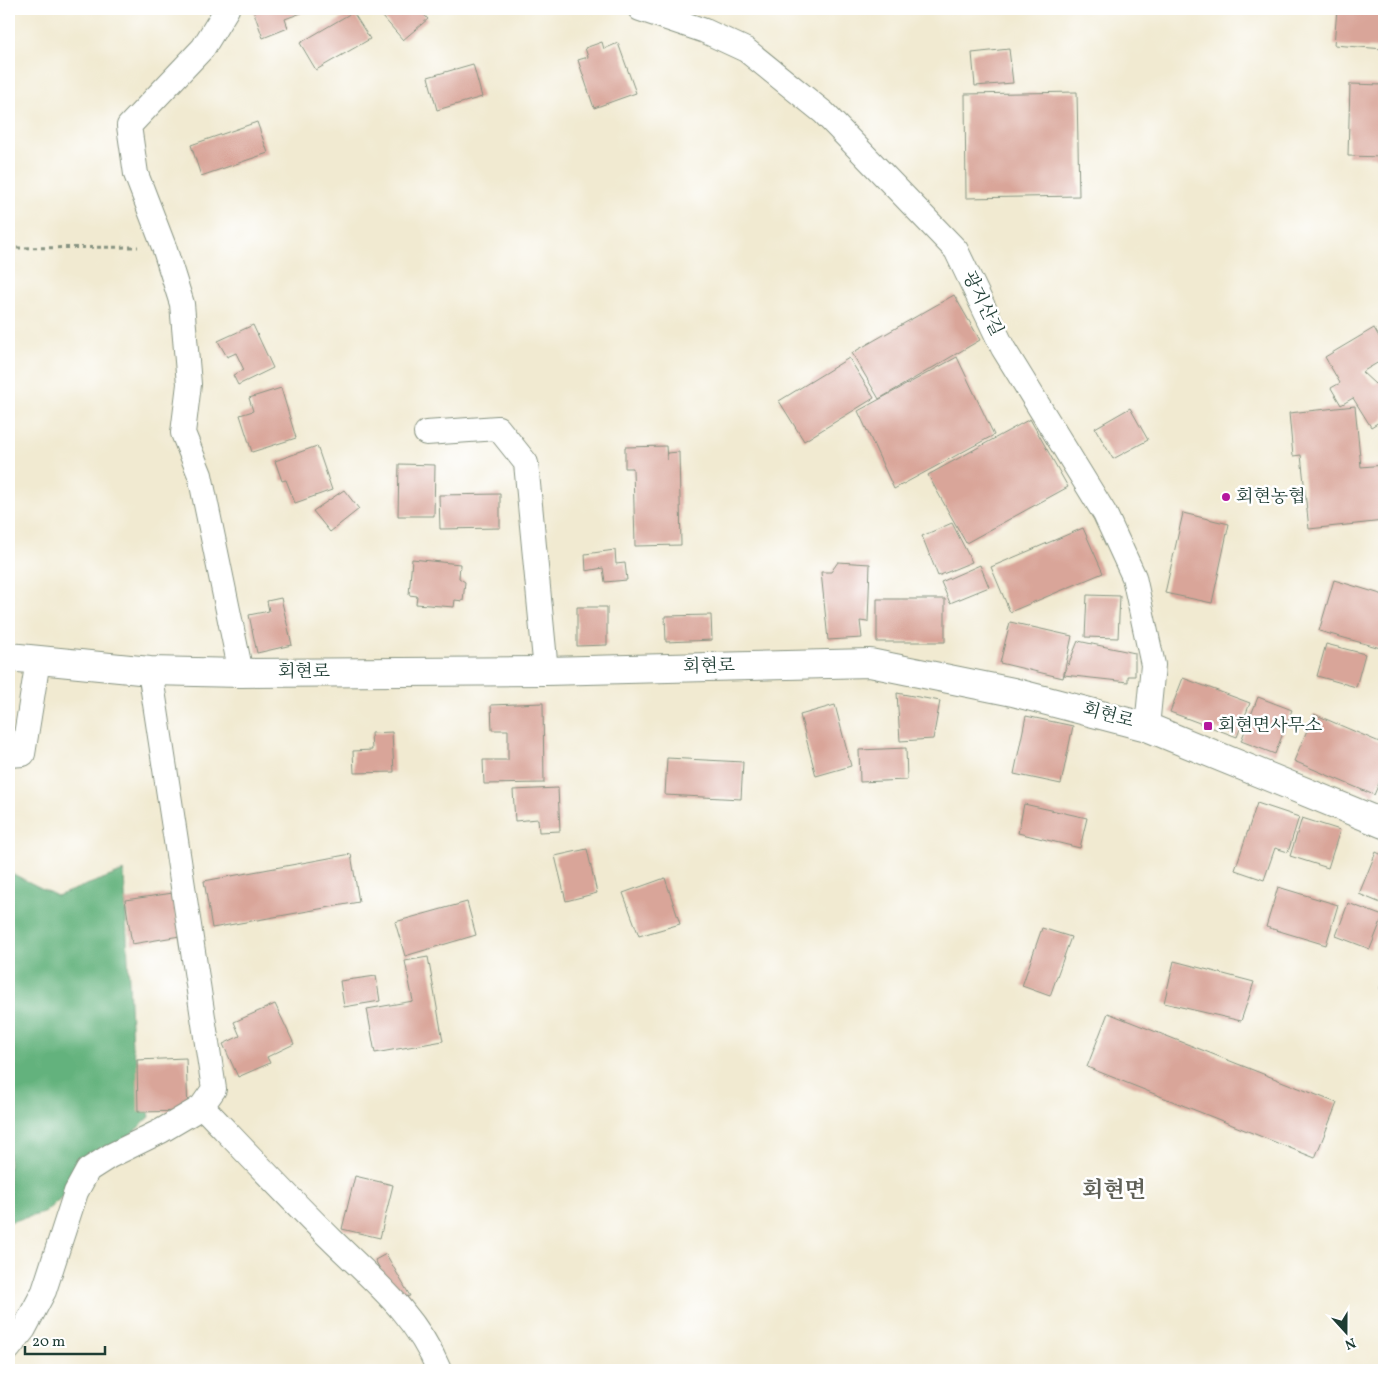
<svg xmlns="http://www.w3.org/2000/svg" width="1393" height="1379" font-family="Vollkorn,'Noto Serif KR',serif">
	<style>
		.forest { fill: #64b27d; stroke: #427858 }
		.building { fill: #d9a599 }
		.lines { fill: none; stroke-linecap: round; stroke-linejoin: round }
		.street-casing { stroke: #889482; stroke-width: 26 }
		.secondary-casing { stroke: #889482; stroke-width: 30 }
		.path { stroke: #889482; stroke-width: 3; stroke-dasharray: 4 4; stroke-linecap: butt }
		.street { stroke: #fff; stroke-width: 24 }
		.secondary { stroke: #fff; stroke-width: 28 }
		.poi-dot { fill: #b5179e; stroke: #fff; stroke-width: 2 }
		.labels { text-anchor: middle; dominant-baseline: central; stroke-width: 5; stroke-linejoin: round; paint-order: stroke }
		.street-label { font-size: 18px; fill: #1f3d34; stroke: #fff }
		.poi-label { font-size: 18px; fill: #1f3d34; stroke: #fff; text-anchor: start }
		.district-label { font-size: 22px; font-weight: bold; fill: #606157; stroke: #fff }
	</style>
	<rect width="100%" height="100%" fill="#fff"/>
	<filter id="ink" filterUnits="userSpaceOnUse"><feTurbulence type="fractalNoise" baseFrequency=".02" numOctaves="2"/><feDisplacementMap in="SourceGraphic" scale="10" xChannelSelector="R" yChannelSelector="G"/><feConvolveMatrix kernelMatrix="1 2 1 2 8 2 1 2 1" color-interpolation-filters="sRGB"/></filter>
	<filter id="wash" filterUnits="userSpaceOnUse"><feTurbulence type="fractalNoise" baseFrequency=".0096" numOctaves="4" result="noise"/><feDisplacementMap in="SourceGraphic" scale="20" xChannelSelector="R" yChannelSelector="G"/><feGaussianBlur stdDeviation="1.12" result="paint"/><feColorMatrix in="noise" values="0 0 0 0 0 0 0 0 0 0 0 0 0 0 0 0 0 1.4 0 .05"/><feComposite in="paint" operator="in"/></filter>
	<g filter="url(#wash)">
		<rect width="100%" height="100%" fill="#f1ead1"/>
		<!-- forest -->
		<path class="forest" d="M124 871 132 1047 137 1060 150 1117 44 1213 9 1222V872L57 896Z"/>
		<g id="blocks">
			<!-- building -->
			<path class="building" d="M255 9H312L285 19 288 28 263 38 253 10Z
				M376 9H419L428 19 403 40Z
				M1337 9H1384V49L1334 45Z
				M353 12 370 39 316 70 300 43Z
				M602 42 604 49 618 43 636 93 594 108 578 60 588 57 585 48Z
				M1009 49 1013 83 975 86 972 53Z
				M473 64 482 97 437 110 428 77Z
				M1350 84 1384 85V157L1348 156Z
				M1077 92 1079 196 966 198 965 94Z
				M257 122 268 153 201 176 191 145Z
				M954 295 980 340 879 399 852 353Z
				M253 325 273 368 238 385 233 375 244 370 236 353 227 357 218 341Z
				M1374 328 1384 345V359L1362 372 1375 384 1384 378V419L1371 427 1353 398 1341 405 1331 388 1340 383 1325 357Z
				M957 357 994 435 894 489 858 411Z
				M849 358 874 398 804 441 779 401Z
				M281 388 296 438 252 452 240 415 253 411 249 398Z
				M1355 406 1361 467 1384 465V521L1309 529 1301 455 1293 456 1289 413Z
				M1130 408 1148 440 1113 459 1095 428Z
				M1030 419 1068 487 966 543 928 475Z
				M317 446 332 490 295 503 286 480 282 481 275 461Z
				M666 446 667 460V453L679 452 681 545 635 546 633 468H625V447Z
				M399 464 435 465 434 516H398Z
				M344 490 359 509 330 532 313 511Z
				M500 494V528L440 529 439 495Z
				M1183 513 1229 524 1212 603 1165 593Z
				M952 523 972 562 938 576 922 536Z
				M1083 528 1103 573 1010 612 991 567Z
				M615 550 616 564 625 563 627 580 605 582 603 568 586 571 585 554Z
				M412 559 460 564 459 578 465 582 463 601 455 600 454 607 416 604 417 596 409 595Z
				M838 562 870 564 868 622 860 621 862 638 828 640 821 572H831Z
				M980 565 989 587 950 603 941 582Z
				M1334 580 1384 595V649L1319 631Z
				M1087 595 1120 596 1118 638 1085 637Z
				M281 598 292 645 257 653 249 615 269 611 267 601Z
				M877 599H945V642H877Z
				M577 607H607V645L577 646Z
				M711 615 712 640 666 642 665 616Z
				M1010 622 1072 636 1063 678 1000 663Z
				M1078 641 1135 653V676H1128V682L1064 675Z
				M1326 644 1365 654 1356 687 1317 676Z
				M1183 678 1250 703 1237 737 1170 712Z
				M897 693 940 701 933 739 900 741Z
				M1258 697 1292 710 1275 754 1241 741Z
				M543 703 544 783 484 784 483 760H508V730H492L491 705Z
				M835 705 851 766 816 776 800 715Z
				M1314 714 1384 744V772L1374 795 1294 761Z
				M1026 716 1073 726 1061 784 1014 774Z
				M392 732 394 772 354 773 353 751 372 750 371 733Z
				M906 748 907 780 860 782 859 750Z
				M667 758 743 762 741 799 665 795Z
				M558 788 560 831 539 832 538 819 515 821 513 790Z
				M1257 803 1299 817 1288 852 1275 848 1264 880 1235 870Z
				M1024 804 1087 818 1080 848 1018 833Z
				M1302 818 1340 830 1328 868 1290 856Z
				M587 849 597 893 566 901 555 856Z
				M1376 852 1384 856 1383 904 1359 894Z
				M351 854 359 902 212 928 204 881Z
				M665 878 680 924 639 936 623 893Z
				M1278 887 1338 905 1326 945 1266 927Z
				M173 893 180 936 132 944 125 900Z
				M467 902 476 935 405 956 395 922Z
				M1348 903 1383 916 1370 949 1336 936Z
				M1042 928 1071 937 1050 996 1022 986Z
				M428 957 443 1041 375 1053 367 1009 413 1001 405 961Z
				M1174 961 1254 982 1241 1021 1164 1003Z
				M1383 964H1384V990L1380 989Z
				M376 976 380 1001 344 1007 340 981Z
				M275 1004 294 1044 267 1057 270 1063 238 1077 223 1044 240 1036 234 1022Z
				M1108 1013 1337 1103 1315 1158 1087 1067Z
				M186 1058 188 1111 138 1112 137 1060Z
				M355 1176 393 1185 380 1238 342 1229Z
				M386 1254 410 1296 396 1298 375 1260Z"/>
		</g>
	</g>
	<g filter="url(#ink)">
		<use href="#blocks" fill-opacity="0" stroke="#889482" stroke-width="1"/>
		<g class="lines">
			<defs>
				<path id="street" d="M227 9 203 48 129 126 136 174 164 247 182 304 189 384 183 433 200 475 241 673
					M640 9 705 31 746 50 824 113 956 250 1003 348 1105 514 1134 577 1153 665 1147 727
					M426 433 498 428 526 463 546 671
					M9 755 23 754 38 660
					M202 1106C246 1152 289 1198 334 1242 375 1282 416 1315 439 1370
					M9 1348 24 1329 44 1291 76 1192 88 1170 110 1156 161 1131 195 1111 202 1106 214 1089 150 671"/>
				<path id="secondary" d="M9 657 150 671 241 673 546 671 870 663 1013 692 1147 727 1384 824"/>
			</defs>
			<!-- street casing -->
			<use href="#street" class="street-casing"/>
			<!-- secondary casing -->
			<use href="#secondary" class="secondary-casing"/>
			<!-- path -->
			<path class="path" d="M9 248 138 247"/>
			<!-- street -->
			<use href="#street" class="street"/>
			<!-- secondary -->
			<use href="#secondary" class="secondary"/>
		</g>
	</g>
	<!-- markers -->
	<g class="poi-dot">
		<circle cx="1226" cy="497" r="5"/>
		<rect x="1203" y="721" width="10" height="10" rx="2.5"/>
	</g>
	<g class="labels">
		<!-- street labels -->
		<g class="street-label">
			<text transform="translate(982 304) rotate(64)">광지산길</text>
			<text transform="translate(709 667) rotate(-1)">회현로</text>
			<text x="304" y="672">회현로</text>
			<text transform="translate(1108 716) rotate(15)">회현로</text>
		</g>
		<!-- poi labels -->
		<g class="poi-label">
			<text x="1236" y="497">회현농협</text>
			<text x="1218" y="726">회현면사무소</text>
		</g>
		<!-- district labels -->
		<g class="district-label">
			<text x="1114" y="1191">회현면</text>
		</g>
	</g>
	<!-- margin -->
	<rect width="1393" height="1379" fill="none" stroke="#fff" stroke-width="30"/>
	<!-- north arrow -->
	<g transform="translate(1346 1332) rotate(159)" stroke="#ffffff" stroke-width="4" paint-order="stroke">
	<path d="M0-4L9 19L0 12L-9 19Z" fill="#1f3d34"/>
	<text y="-8" font-size="14" font-weight="bold" text-anchor="middle" fill="#1f3d34">N</text>
	</g>
	<!-- scale -->
	<path d="M25 1346v8h80v-8" fill="none" stroke="#1f3d34" stroke-width="2.5"/>
	<text x="32" y="1346" font-size="15" fill="#1f3d34" stroke="#ffffff" stroke-width="4" paint-order="stroke">20 m</text>
</svg>
